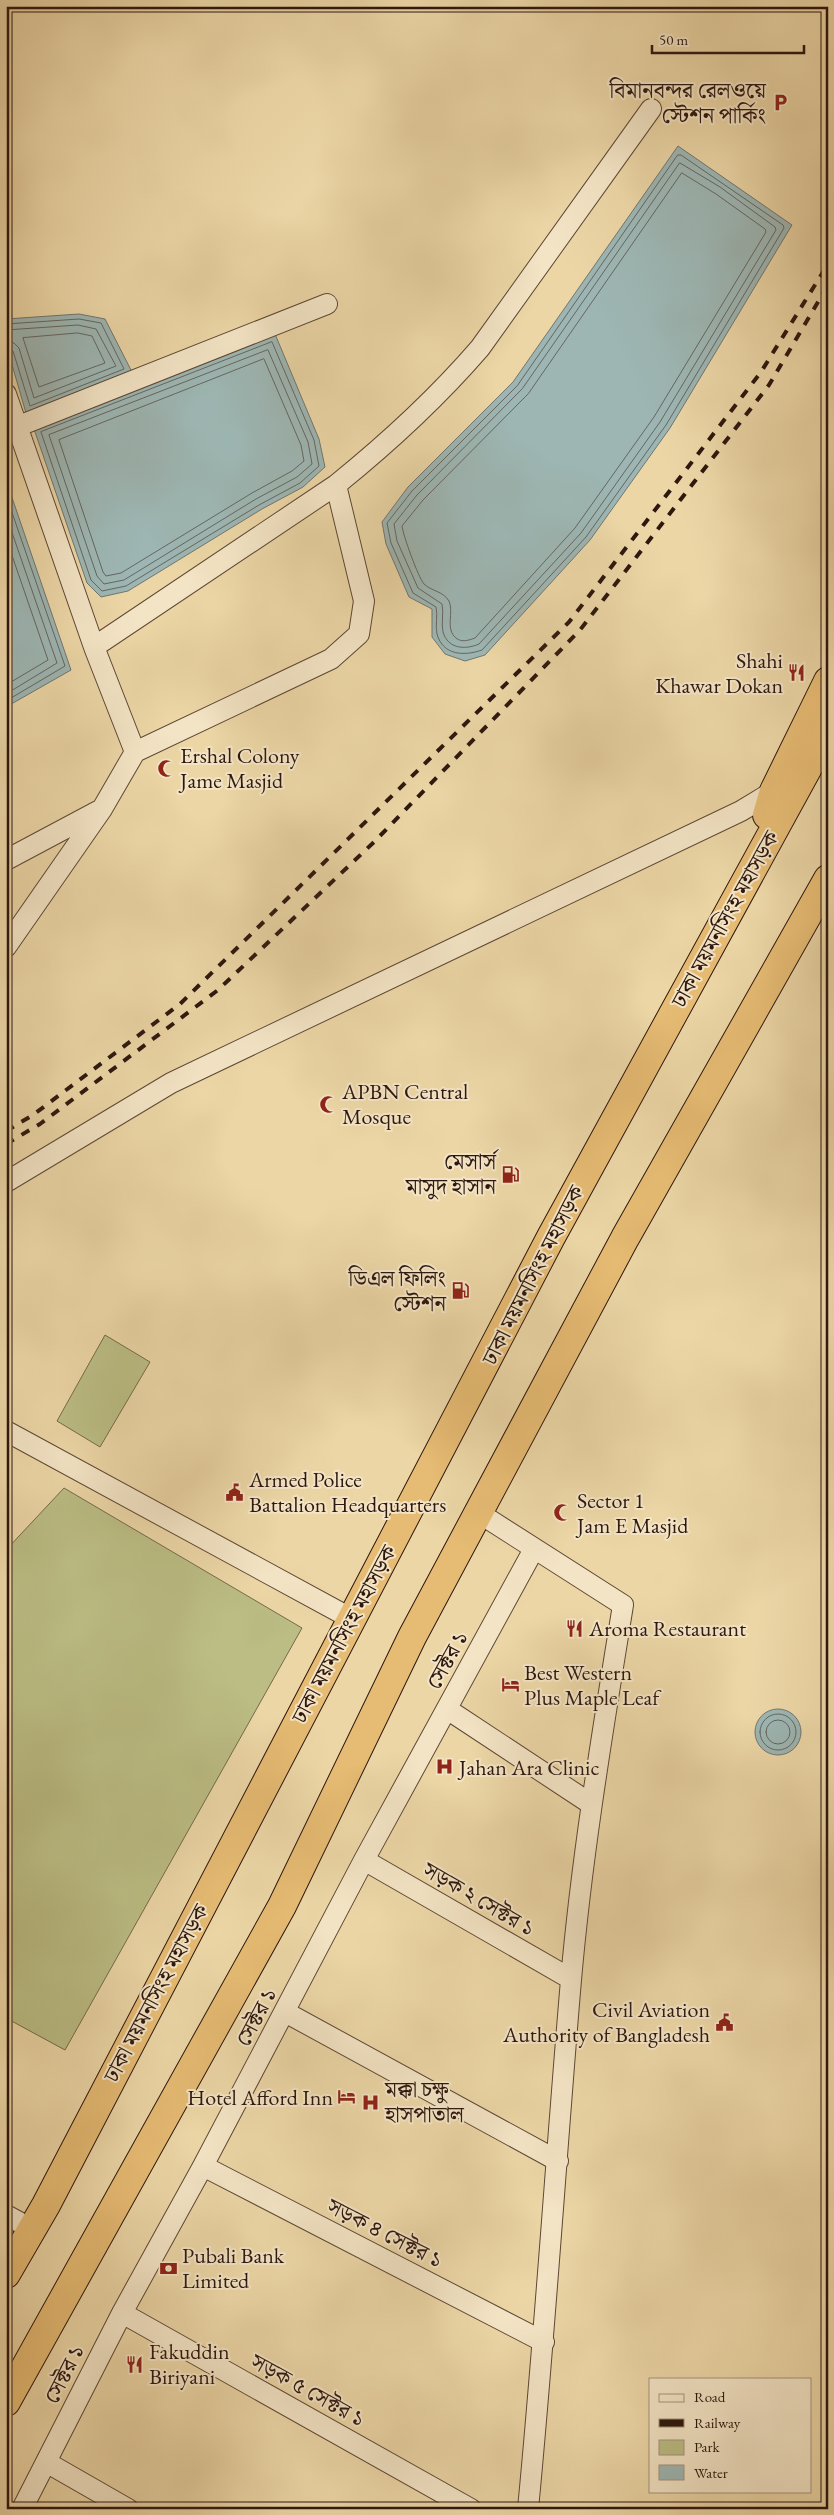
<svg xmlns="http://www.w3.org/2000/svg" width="834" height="2515" font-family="'EB Garamond','Noto Serif Bengali',serif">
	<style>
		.park { fill: #bbbd84; stroke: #746a4a }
		.water { fill: #9db6b3; stroke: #707671 }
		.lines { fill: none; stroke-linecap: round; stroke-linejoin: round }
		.shore { stroke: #656661; stroke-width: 1 }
		.minor-casing { stroke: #5d4735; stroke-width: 22 }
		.highway-casing { stroke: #2d170f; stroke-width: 30 }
		.minor { stroke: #f3e4c5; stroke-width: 20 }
		.highway { stroke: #e6bb73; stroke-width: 28 }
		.rail { stroke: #2d170f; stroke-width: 4; stroke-dasharray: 9 9; stroke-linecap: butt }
		.labels { text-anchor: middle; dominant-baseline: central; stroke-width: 4; stroke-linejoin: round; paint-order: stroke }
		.poi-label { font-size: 22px; fill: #2d170f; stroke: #f3e4c5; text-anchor: start }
		.street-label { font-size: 22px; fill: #2d170f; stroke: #f3e4c5 }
	</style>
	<rect width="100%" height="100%" fill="#ecd6a6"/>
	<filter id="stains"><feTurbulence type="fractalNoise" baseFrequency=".004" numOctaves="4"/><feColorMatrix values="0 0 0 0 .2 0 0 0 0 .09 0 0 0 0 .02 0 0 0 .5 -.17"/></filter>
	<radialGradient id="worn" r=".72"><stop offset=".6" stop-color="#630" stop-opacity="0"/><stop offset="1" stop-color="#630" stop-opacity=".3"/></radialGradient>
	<!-- park -->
	<path class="park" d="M105 1335 150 1362 100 1447 57 1421Z
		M64 1488 302 1628 65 2050 6 2018V1550Z"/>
	<!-- water -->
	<path class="water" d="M678 146 792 225 670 428 590 540 485 655 465 661 445 654 432 637V609L409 597 386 544 382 522 408 487 513 382Z
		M79 314 105 319 132 372 26 413 6 344V319Z
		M275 334 319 439 325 467 303 487 262 509 128 591 101 597 87 583 34 429Z
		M6 480 71 670 6 707Z
		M755 1732a23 23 0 1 1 46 0a23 23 0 1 1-46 0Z"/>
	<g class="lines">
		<!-- shore -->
		<path class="shore" d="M678 155H681L783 225 784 228 666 425 586 537 482 650C465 656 443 656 437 634 435 626 438 615 436 607L413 593 391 543 387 523 412 491 517 386Z
			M680 163 720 187 775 227 776 230 660 422 581 533 479 644C465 650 448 649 443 632 441 623 444 613 442 604L418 588 397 541 394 524 417 495 522 389Z
			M682 173 716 194 765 229 766 232 654 417 575 528 475 638C469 640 462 643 456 638 445 629 454 613 449 601 443 591 431 591 424 584 418 577 403 535 402 526L423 500 528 394Z
			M6 324 79 319 101 323 124 369 30 406 13 351 6 347
			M6 330 78 325 96 329 116 366 34 398 19 348 14 343 6 341
			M78 333 92 336 105 363 39 387 23 338Z
			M272 342 314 440 319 466 300 483 259 505 126 586 102 591 91 580 41 432Z
			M268 350 308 442 312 464 297 477 256 499 124 580 104 584 97 576 49 435Z
			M264 359 301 445 304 461 292 471 252 493 121 573 106 576 103 572 59 440Z
			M6 495 65 666 6 701
			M6 515 57 663 6 694
			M6 538 48 660 6 685
			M760 1732a18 18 0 1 1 36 0a18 18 0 1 1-36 0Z
			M766 1732a12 12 0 1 1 24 0a12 12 0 1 1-24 0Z"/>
		<defs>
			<path id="minor" d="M6 394 94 647 135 752 102 809 6 947
				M6 431 327 304
				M94 647 336 485
				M135 752 331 659 359 634 364 601 336 485C388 443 436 399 480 348L651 109
				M6 860 98 811
				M6 1182 171 1083 741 811 774 791
				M6 1431 352 1619
				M479 1513 623 1605C603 1729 582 1854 571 1980 556 2156 545 2333 528 2509
				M447 1709 591 1804
				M364 1860 571 1979
				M285 2012 558 2161
				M203 2166 544 2342
				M6 2215 19 2222 6 2215
				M122 2313 471 2509
				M46 2462 128 2509
				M22 2509 122 2313 203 2166 364 1860 534 1549"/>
			<path id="highway" d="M767 815 774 791 828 681
				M6 2274 46 2205 551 1237 828 731
				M6 2402 282 1906 412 1637 625 1238 828 879"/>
		</defs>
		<!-- minor casing -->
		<use href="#minor" class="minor-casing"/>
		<!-- highway casing -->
		<use href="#highway" class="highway-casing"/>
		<!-- minor -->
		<use href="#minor" class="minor"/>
		<!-- highway -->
		<use href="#highway" class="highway"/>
		<!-- rail -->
		<path class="rail" d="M6 1131 33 1115 180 1004 569 622 761 372 828 264
			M6 1144 40 1124 218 990 374 842 580 630 769 385 828 285"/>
	</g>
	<!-- icons -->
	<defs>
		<symbol id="parking-bare" viewBox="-9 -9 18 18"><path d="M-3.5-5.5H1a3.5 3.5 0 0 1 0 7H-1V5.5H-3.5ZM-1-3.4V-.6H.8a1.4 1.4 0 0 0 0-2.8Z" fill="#8f2418" stroke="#f3e4c5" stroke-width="2.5" paint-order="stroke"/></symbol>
		<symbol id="restaurant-bare" viewBox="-9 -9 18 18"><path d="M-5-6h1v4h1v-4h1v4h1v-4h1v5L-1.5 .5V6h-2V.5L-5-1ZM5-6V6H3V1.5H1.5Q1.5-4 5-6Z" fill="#8f2418" stroke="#f3e4c5" stroke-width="2.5" paint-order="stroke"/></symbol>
		<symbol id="mosque-bare" viewBox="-9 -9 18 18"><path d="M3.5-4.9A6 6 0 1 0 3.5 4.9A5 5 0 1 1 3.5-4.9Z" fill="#8f2418" stroke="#f3e4c5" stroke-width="2.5" paint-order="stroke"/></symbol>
		<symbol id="fuel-bare" viewBox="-9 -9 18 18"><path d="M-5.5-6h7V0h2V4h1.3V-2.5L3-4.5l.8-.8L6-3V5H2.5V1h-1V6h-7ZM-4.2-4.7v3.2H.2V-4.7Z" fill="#8f2418" stroke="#f3e4c5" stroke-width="2.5" paint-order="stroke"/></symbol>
		<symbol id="civic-bare" viewBox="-9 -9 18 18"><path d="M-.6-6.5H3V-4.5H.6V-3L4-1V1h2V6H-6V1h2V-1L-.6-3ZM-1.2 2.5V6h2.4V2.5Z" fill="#8f2418" stroke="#f3e4c5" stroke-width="2.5" paint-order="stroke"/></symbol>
		<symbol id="hotel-bare" viewBox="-9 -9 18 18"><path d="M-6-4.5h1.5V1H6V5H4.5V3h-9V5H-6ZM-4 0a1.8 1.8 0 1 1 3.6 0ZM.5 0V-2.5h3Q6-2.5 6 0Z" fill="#8f2418" stroke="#f3e4c5" stroke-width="2.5" paint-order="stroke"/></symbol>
		<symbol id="hospital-bare" viewBox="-9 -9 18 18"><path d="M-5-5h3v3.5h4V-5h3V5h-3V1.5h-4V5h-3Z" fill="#8f2418" stroke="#f3e4c5" stroke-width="2.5" paint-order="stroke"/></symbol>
		<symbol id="bank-bare" viewBox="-9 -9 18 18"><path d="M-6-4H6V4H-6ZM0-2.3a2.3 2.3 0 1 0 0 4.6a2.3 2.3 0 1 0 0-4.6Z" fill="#8f2418" stroke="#f3e4c5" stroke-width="2.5" paint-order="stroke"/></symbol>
	</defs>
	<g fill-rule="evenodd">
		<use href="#parking-bare" x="768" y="90" width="25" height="25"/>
		<use href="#restaurant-bare" x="784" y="660" width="25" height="25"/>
		<use href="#mosque-bare" x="154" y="756" width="25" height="25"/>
		<use href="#mosque-bare" x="316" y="1092" width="25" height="25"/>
		<use href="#fuel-bare" x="498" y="1162" width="25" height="25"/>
		<use href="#fuel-bare" x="448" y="1278" width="25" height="25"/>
		<use href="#civic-bare" x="222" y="1480" width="25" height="25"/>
		<use href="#mosque-bare" x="550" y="1500" width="25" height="25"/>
		<use href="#restaurant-bare" x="562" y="1616" width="25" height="25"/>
		<use href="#hotel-bare" x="498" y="1672" width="25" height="25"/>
		<use href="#hospital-bare" x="432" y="1754" width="25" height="25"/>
		<use href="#civic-bare" x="712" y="2010" width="25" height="25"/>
		<use href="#hotel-bare" x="334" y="2084" width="25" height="25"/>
		<use href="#hospital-bare" x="358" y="2090" width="25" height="25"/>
		<use href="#bank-bare" x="156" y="2256" width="25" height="25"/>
		<use href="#restaurant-bare" x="122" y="2352" width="25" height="25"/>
	</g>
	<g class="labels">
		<!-- poi labels -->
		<g class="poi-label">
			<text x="766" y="90" text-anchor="end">বিমানবন্দর রেলওয়ে<tspan x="766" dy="25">স্টেশন পার্কিং</tspan></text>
			<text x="783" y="660" text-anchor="end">Shahi<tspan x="783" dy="25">Khawar Dokan</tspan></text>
			<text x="180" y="755">Ershal Colony<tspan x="180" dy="25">Jame Masjid</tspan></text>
			<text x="342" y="1091">APBN Central<tspan x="342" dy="25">Mosque</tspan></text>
			<text x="496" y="1161" text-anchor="end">মেসার্স<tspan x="496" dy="25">মাসুদ হাসান</tspan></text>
			<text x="446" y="1278" text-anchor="end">ডিএল ফিলিং<tspan x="446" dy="25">স্টেশন</tspan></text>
			<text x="249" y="1479">Armed Police<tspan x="249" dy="25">Battalion Headquarters</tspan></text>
			<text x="577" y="1500">Sector 1<tspan x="577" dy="25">Jam E Masjid</tspan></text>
			<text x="589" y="1628">Aroma Restaurant</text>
			<text x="524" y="1672">Best Western<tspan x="524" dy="25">Plus Maple Leaf</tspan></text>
			<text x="459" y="1767">Jahan Ara Clinic</text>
			<text x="710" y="2009" text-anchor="end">Civil Aviation<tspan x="710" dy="25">Authority of Bangladesh</tspan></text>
			<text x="385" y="2089">মক্কা চক্ষু<tspan x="385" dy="25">হাসপাতাল</tspan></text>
			<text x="333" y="2097" text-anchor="end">Hotel Afford Inn</text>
			<text x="182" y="2255">Pubali Bank<tspan x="182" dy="25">Limited</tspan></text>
			<text x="149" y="2351">Fakuddin<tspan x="149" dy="25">Biriyani</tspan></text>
		</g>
		<!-- street labels -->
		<g class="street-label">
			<text transform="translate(725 919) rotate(-61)">ঢাকা ময়মনসিংহ মহাসড়ক</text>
			<text transform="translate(533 1275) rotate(-63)">ঢাকা ময়মনসিংহ মহাসড়ক</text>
			<text transform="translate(344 1634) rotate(-62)">ঢাকা ময়মনসিংহ মহাসড়ক</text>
			<text transform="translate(447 1660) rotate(-61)">সেক্টর ১</text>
			<text transform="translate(479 1899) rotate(30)">সড়ক ২ সেক্টর ১</text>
			<text transform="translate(156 1993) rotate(-62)">ঢাকা ময়মনসিংহ মহাসড়ক</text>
			<text transform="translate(256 2017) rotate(-62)">সেক্টর ১</text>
			<text transform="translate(385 2233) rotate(27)">সড়ক ৪ সেক্টর ১</text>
			<text transform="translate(64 2374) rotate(-63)">সেক্টর ১</text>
			<text transform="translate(308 2390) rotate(29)">সড়ক ৫ সেক্টর ১</text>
		</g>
	</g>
	<!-- margin -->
	<rect width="834" height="2515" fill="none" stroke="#ecd6a6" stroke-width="25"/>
	<rect x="8" y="8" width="819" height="2500" fill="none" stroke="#2d170f" stroke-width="2.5"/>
	<rect x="12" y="12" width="809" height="2490" fill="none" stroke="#2d170f"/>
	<!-- legend -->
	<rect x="649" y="2378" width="162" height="115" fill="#f3e4c5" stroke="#a4927c"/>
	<rect x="659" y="2394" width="25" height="8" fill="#f3e4c5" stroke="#a4927c"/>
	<text x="694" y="2402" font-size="15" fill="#2d170f">Road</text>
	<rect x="659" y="2419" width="25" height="8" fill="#2d170f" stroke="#a4927c"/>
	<text x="694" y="2428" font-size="15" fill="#2d170f">Railway</text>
	<rect x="659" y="2440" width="25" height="15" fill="#bbbd84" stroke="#a4927c"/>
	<text x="694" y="2452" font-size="15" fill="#2d170f">Park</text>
	<rect x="659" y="2465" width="25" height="15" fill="#9db6b3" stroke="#a4927c"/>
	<text x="694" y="2478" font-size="15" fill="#2d170f">Water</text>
	<!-- scale -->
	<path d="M652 45v8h152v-8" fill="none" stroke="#2d170f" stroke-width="2.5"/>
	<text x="659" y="45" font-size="15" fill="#2d170f" stroke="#f3e4c5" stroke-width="4" paint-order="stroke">50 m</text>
	<rect width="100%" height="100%" filter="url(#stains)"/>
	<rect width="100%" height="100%" fill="url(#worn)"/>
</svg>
